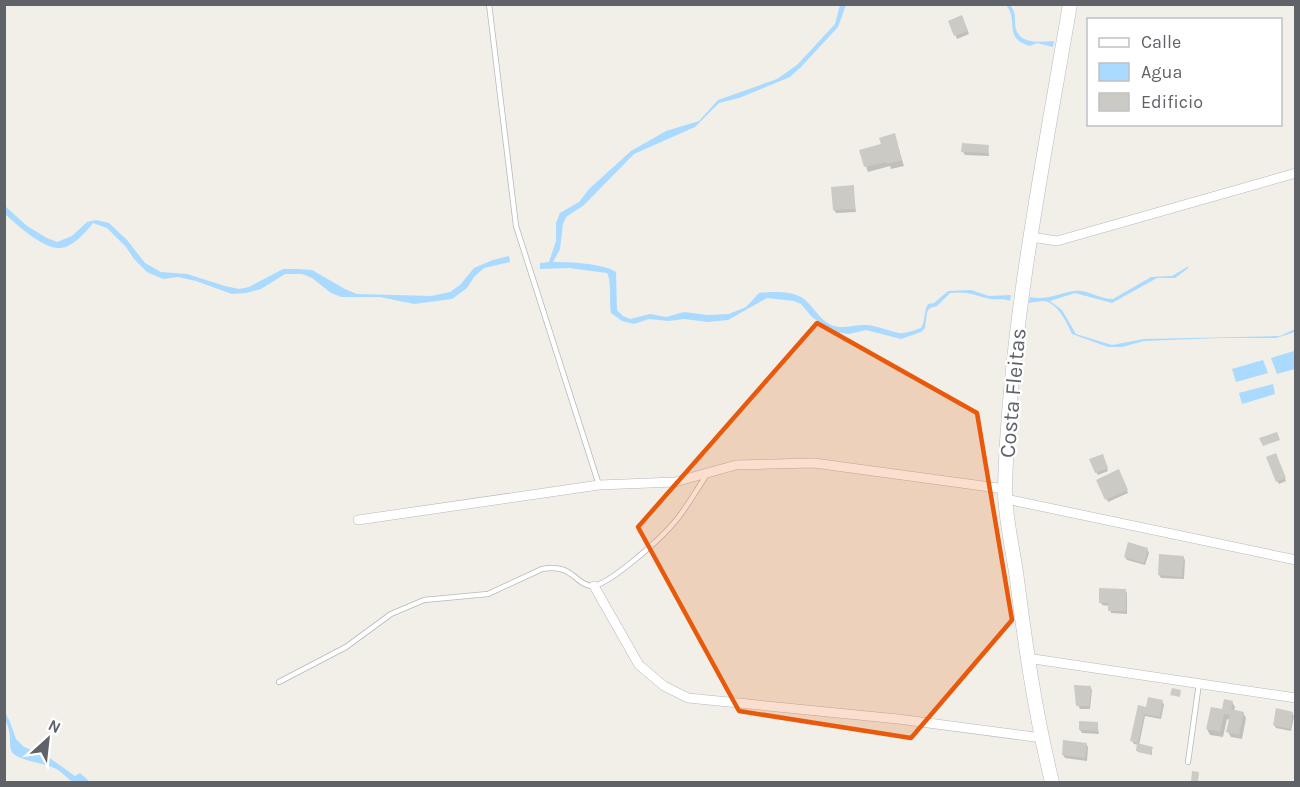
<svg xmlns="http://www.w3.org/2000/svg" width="1300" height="787" font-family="Karla,sans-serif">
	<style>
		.water { fill: #aadaff }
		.shadow { fill: #0003 }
		.building { fill: #cccac5 }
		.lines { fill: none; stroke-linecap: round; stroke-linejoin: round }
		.lane-casing { stroke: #b5b8bc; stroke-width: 6 }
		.street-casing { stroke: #b5b8bc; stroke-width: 10 }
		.secondary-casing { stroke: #b6babf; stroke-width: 15 }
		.lane { stroke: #fff; stroke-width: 4.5 }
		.street { stroke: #fff; stroke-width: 9 }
		.secondary { stroke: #fff; stroke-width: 14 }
		.marked { fill: #e8590c; fill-opacity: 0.2; stroke: #e8590c; stroke-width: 4.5; stroke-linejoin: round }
		.labels { text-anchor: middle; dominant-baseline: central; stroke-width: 4.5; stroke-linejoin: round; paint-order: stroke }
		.street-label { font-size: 22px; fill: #5f6368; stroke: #fff }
	</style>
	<rect width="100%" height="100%" fill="#f1efe8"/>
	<!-- water -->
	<path class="water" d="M840 5H846L838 27 801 67 790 77 739 98 719 103 695 127 634 154 584 205 566 217 563 224 560 249 553 262C570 262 602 263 616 272L617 310 623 316 630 319 650 314 666 317 684 312 707 315 729 314 746 307 759 293C771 291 795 291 804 299 814 307 819 319 831 325 843 330 855 324 867 325 879 326 888 331 899 333 905 334 915 330 921 328 926 320 923 312 928 304L934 303 948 291 971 290 989 296 1011 295 1010 301C1003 298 997 300 990 299 974 295 968 291 950 293L937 306 930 308 927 312 925 328 921 332 901 339 866 330 849 334 834 332 812 317 801 304 794 301 767 298 728 320 708 322 684 319 669 321 649 319 634 324 622 321 611 313C609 302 612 282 607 273L569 268 540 269V263L549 262 556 241V223L560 213 579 202 589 189 631 151 666 131 699 121 718 100 777 79 797 65 835 24Z
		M1006 5H1010C1015 11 1015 15 1015 23 1016 45 1038 42 1054 41L1053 47 1037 43 1030 46C1003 39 1019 20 1006 5Z
		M5 206 27 226 47 238 57 242 72 236 87 222 96 220 109 223 127 240 145 263 161 272 187 274 225 286 239 289 249 287 283 269H298L312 270 345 289 357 294 431 296 450 292 460 285 474 268 493 260 509 256 510 262 484 268 474 277 467 288 452 299 414 304 380 297H341L331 293 312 278 302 274H285L261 289 246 293 232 294 196 281 178 277 163 279 147 272 134 259 126 247 107 228 93 223C86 232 72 248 60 248 43 249 17 225 5 214Z
		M1189 266 1187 269 1175 278H1157L1112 303 1075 293 1050 301 1062 310 1076 334 1112 345 1144 339 1280 336 1295 329V332L1276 338H1219L1144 341 1122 347H1108L1072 334C1067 323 1058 303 1044 301 1040 301 1034 302 1029 303L1030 297C1046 301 1059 293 1074 291 1087 289 1099 299 1113 299L1151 277 1172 276Z
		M1294 351 1295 369 1277 374 1271 358Z
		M1263 360 1268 373 1236 382 1232 369Z
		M1273 384 1275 394 1242 404 1239 393Z
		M5 712 10 722 16 739 24 747 47 756 75 776 80 773 89 781 94 782H73C66 778 62 771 54 768 45 763 13 760 11 750 9 744 11 737 9 731 8 723 4 722 5 712Z"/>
	<!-- shadow -->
	<path class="shadow" d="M963 20 969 34 957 39 950 22Z
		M894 135 904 166 891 169 890 166 868 172 861 151 883 145Z
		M988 146 989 156 965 155 963 152Z
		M853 187 856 212 836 213 834 210Z
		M1277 458 1286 481 1279 484 1277 481Z
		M1104 459 1108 471 1098 475 1096 472Z
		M1118 471 1128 493 1108 502 1098 480Z
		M1147 549 1149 553 1145 565 1127 560 1125 557Z
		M1183 557 1185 560 1184 579 1161 578 1159 575Z
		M1125 590 1127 593V614L1111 613 1109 606 1102 605 1101 602Z
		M1090 687 1092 690 1090 709H1080L1078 705Z
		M1162 701 1164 705 1161 719 1145 716 1139 745 1152 748V755L1138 752 1139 745 1134 744 1132 741 1139 707 1147 709Z
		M1232 702 1235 707 1234 711 1243 713 1246 718 1242 739 1231 737 1228 732 1230 720 1227 719 1223 737 1210 735 1207 729Z
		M1292 713 1294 716 1291 731 1276 728 1274 725Z
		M1097 723 1099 734 1082 733 1080 730Z
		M1086 744 1088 747 1087 761 1065 758 1063 755Z"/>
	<!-- building -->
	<path class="building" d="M962 15 968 31 954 36 948 21Z
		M895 133 902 160 887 164 886 162 864 167 859 150 881 144 879 138Z
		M962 143 989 145 988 153 961 152Z
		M854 185 855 209 833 210 831 187Z
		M1277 432 1280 440 1263 446 1259 438Z
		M1276 453 1286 478 1276 482 1266 457Z
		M1103 454 1108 468 1095 473 1089 459Z
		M1119 469 1128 490 1105 500 1096 480Z
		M1128 542 1148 548 1144 563 1124 557Z
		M1159 554 1184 556 1182 577 1158 575Z
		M1099 588 1126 589V611H1108V603H1099Z
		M1074 685 1091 686 1089 706H1076Z
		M1172 688 1181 690 1180 697 1170 695Z
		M1148 697 1163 700 1160 717 1144 714 1138 743 1130 741 1138 705 1146 707Z
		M1224 699 1233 701 1231 709 1244 712 1239 735 1226 732 1230 715 1224 714 1220 732 1206 729 1211 707 1222 709Z
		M1276 708 1293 712 1290 729 1273 725Z
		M1079 721 1098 722V731L1079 730Z
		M1063 740 1087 743 1085 758 1062 755Z
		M1137 743 1153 747 1151 754 1136 751Z
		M1192 771 1199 772 1198 782H1191Z"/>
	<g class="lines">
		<defs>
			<path id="lane" d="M489 4 516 226 599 485
				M279 682 346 647 391 614 424 600 488 594 542 569C573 563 575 585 592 586 608 586 660 539 672 525 685 511 695 492 706 476
				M1188 762 1199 683"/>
			<path id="street" d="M1031 237 1057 241 1296 173
				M1006 499 1296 560
				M358 520 599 485 675 482 736 465 814 463 1005 489
				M594 586 639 665 664 686 688 698 898 719 1042 738
				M1027 658 1296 698"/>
			<path id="secondary" d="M1052 782C1035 713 1025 643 1016 572 1012 546 1004 512 1005 486 1010 324 1043 164 1070 4"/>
		</defs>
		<!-- lane casing -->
		<use href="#lane" class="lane-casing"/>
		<!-- street casing -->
		<use href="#street" class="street-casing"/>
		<!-- secondary casing -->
		<use href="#secondary" class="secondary-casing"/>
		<!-- lane -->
		<use href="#lane" class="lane"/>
		<!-- street -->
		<use href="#street" class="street"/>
		<!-- secondary -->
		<use href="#secondary" class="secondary"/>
	</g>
	<!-- marked area -->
	<path class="marked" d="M817 323 977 413 1012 620 911 738 739 711 638 527Z"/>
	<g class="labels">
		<!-- street labels -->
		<g class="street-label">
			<text transform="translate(1013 393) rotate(-85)">Costa Fleitas</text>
		</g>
	</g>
	<!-- border -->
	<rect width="1300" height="787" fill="none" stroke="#5f6368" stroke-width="12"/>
	<!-- legend -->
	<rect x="1087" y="18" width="195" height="108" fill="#ffffff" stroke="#bfc1c3" stroke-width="1.5"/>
	<rect x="1099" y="38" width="30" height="9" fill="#ffffff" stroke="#bfc1c3" stroke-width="1.5"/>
	<text x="1141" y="48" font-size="18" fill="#5f6368">Calle</text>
	<rect x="1099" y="63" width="30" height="18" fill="#aadaff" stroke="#bfc1c3" stroke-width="1.5"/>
	<text x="1141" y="78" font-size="18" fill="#5f6368">Agua</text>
	<rect x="1099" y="93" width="30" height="18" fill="#cccac5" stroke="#bfc1c3" stroke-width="1.5"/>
	<text x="1141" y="108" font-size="18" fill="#5f6368">Edificio</text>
	<!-- north arrow -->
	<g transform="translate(48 739) rotate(27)" stroke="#ffffff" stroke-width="4.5" paint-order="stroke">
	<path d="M0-4.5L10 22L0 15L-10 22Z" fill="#5f6368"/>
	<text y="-9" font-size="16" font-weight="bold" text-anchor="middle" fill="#5f6368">N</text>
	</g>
</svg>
